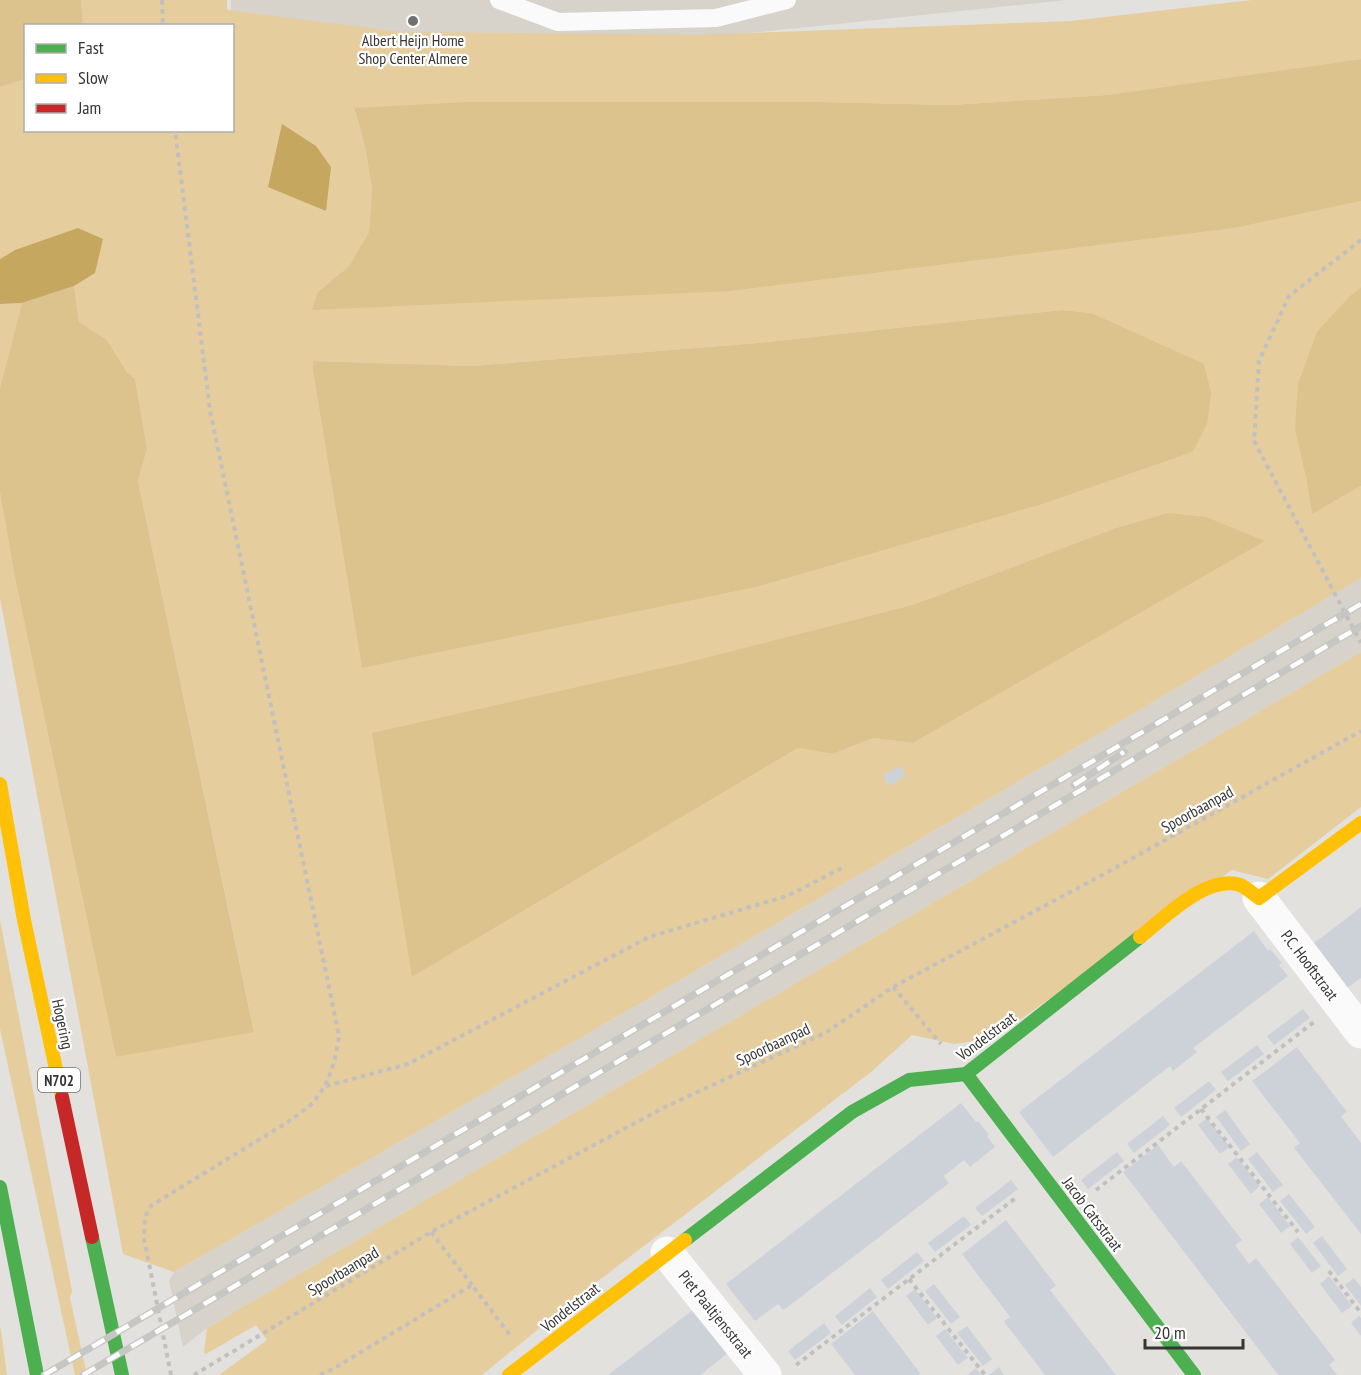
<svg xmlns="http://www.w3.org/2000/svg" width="1361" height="1375" font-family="'PT Sans Narrow',sans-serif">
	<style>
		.built { fill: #d7d2ca }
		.green { fill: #e5cd9d; fill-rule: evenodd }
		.forest { fill: #dcc28d }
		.water { fill: #c6a760 }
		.building { fill: #cdd2d9 }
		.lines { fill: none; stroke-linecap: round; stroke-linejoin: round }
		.path { stroke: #c1c0c0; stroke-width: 4; stroke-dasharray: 4.5 4.5; stroke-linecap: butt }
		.lane { stroke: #fbfafa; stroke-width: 18 }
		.street { stroke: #fbfafa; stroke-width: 33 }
		.fast { stroke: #4caf50; stroke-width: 14 }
		.slow { stroke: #ffc107; stroke-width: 14 }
		.jam { stroke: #c62828; stroke-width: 14 }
		.rail-casing { stroke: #c6c6c5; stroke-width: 7 }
		.rail { stroke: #fff; stroke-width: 4.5; stroke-dasharray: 14; stroke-linecap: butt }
		.poi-dot { fill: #73716f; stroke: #fff; stroke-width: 2 }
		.labels { text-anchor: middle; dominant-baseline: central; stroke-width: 4.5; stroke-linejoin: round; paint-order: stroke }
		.shield { fill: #fff; stroke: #727270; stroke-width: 1.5 }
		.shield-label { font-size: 15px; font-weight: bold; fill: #363533 }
		.poi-label { font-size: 16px; fill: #363533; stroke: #fff }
		.street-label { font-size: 16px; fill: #363533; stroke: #fff }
	</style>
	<rect width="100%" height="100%" fill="#e3e1de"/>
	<!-- built -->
	<path class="built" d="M231 0H1067L233 87 232 26H230Z
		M1361 578V652L207 1328 183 1347 169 1281 174 1272 644 1001 1109 728Z"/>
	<!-- green -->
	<path class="green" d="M81 0H227V10L400 32 696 35 1071 21 1252 0H1361V59L1107 95 951 105 819 102 652 103 354 109 365 146 372 189 369 232 349 266 318 292 731 291 1235 228 1361 201V287L1351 295 1306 477 1312 514 1361 486V578L1109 728 644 1001 174 1272 123 1254 0 598V493L15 578 116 1057 254 1031 138 481 147 449 135 379 127 372 107 340 79 322 74 286 95 272 15 250 0 259V87L25 79 26 130H232V26L83 25ZM1062 310 1091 313 1207 424 1193 452 1043 504 757 587 362 668 313 372 314 361 472 366 758 343ZM1167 513 1264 541 913 743 873 738 833 754 798 748 412 977 680 664 912 605 1116 528Z
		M22 303 0 388V304Z
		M1361 652V807L1268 879 1232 870 994 1038 954 1044 912 1035 871 1072 589 1288 482 1375H219L267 1340 256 1325 206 1354 204 1353 207 1328Z
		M0 920 72 1291 70 1298 87 1375H75L0 1029Z
		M0 1327 1 1330 7 1375H0Z"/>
	<!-- forest -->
	<path class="forest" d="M0 0H81L83 25 26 26 25 79 0 87Z
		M1361 59V201L1235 228 731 291 312 310 318 292 349 266 369 232 372 189 365 146 354 108 468 102H819L951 105 1107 95Z
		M74 286 79 322 107 340 127 372 135 379 147 449 138 481 254 1032 116 1057 15 578 0 493V388L22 303Z
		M1361 287V486L1312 514 1306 477 1295 429 1298 384 1317 332 1351 295Z
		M1062 310 1091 313 1204 364 1211 393 1207 424 1193 452 1043 504 757 587 362 668 313 372V361L472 366 758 343Z
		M1167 513 1206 517 1265 541 913 743 873 738 833 754 798 748 412 977 372 733 680 664 912 605 1116 528Z"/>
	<!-- water -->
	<path class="water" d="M282 124 316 146 331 167 326 211 268 187Z
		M78 228 103 239 95 273 74 286 22 303 0 304V259L15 250Z"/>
	<!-- building -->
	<path class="building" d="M900 766 906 776 889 786 883 775Z
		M1361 907V978L1347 988 1313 944Z
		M1254 931 1268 951 1270 949 1282 963 1279 965 1288 976 1193 1048 1197 1052 1173 1071 1170 1066 1053 1157 1019 1112Z
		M1303 1009 1310 1018 1274 1045 1267 1036Z
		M1257 1045 1264 1054 1228 1081 1221 1072Z
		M1297 1047 1347 1112 1341 1116 1361 1143V1234L1295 1149 1294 1147 1300 1143 1252 1081Z
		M1209 1081 1216 1090 1181 1117 1174 1108Z
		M961 1103 976 1122 978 1121 989 1135 987 1136 995 1147 970 1167 964 1160 944 1176 949 1183 878 1238 785 1309 783 1310 778 1304 755 1321 726 1284Z
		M1225 1110 1250 1144 1241 1151 1216 1117Z
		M1163 1116 1170 1125 1134 1153 1127 1144Z
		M1207 1118 1230 1147 1220 1154 1198 1125Z
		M1158 1145 1174 1167 1181 1161 1242 1240 1235 1245 1249 1264 1256 1258 1335 1360 1329 1365 1337 1375H1279L1276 1372 1123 1172Z
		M1117 1152 1124 1161 1088 1189 1081 1180Z
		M1257 1152 1283 1185 1273 1192 1248 1159Z
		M1237 1157 1260 1186 1251 1194 1228 1164Z
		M1011 1180 1018 1189 982 1216 975 1208Z
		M1289 1194 1315 1227 1306 1234 1280 1201Z
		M1268 1197 1290 1226 1281 1233 1259 1204Z
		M964 1216 971 1225 935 1252 928 1243Z
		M1006 1220 1055 1284 1056 1286 1050 1290 1116 1375H1045L1005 1323 1004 1321 1010 1317 962 1254Z
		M1322 1236 1347 1269 1338 1276 1313 1243Z
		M1298 1237 1321 1266 1312 1273 1290 1244Z
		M917 1252 924 1261 888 1289 881 1280Z
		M1329 1276 1352 1306 1342 1313 1320 1284Z
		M1354 1278 1361 1287V1306L1345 1285Z
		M934 1284 960 1317 951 1324 925 1291Z
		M870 1288 877 1297 842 1325 835 1316Z
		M915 1289 937 1318 928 1325 906 1296Z
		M694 1309 728 1353 704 1372 700 1375H608Z
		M873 1311 920 1373 918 1375H855L831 1344Z
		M1359 1316 1361 1318V1336L1351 1323Z
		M824 1323 831 1333 795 1360 788 1351Z
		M967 1326 992 1359 983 1366 957 1333Z
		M945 1329 968 1358 958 1365 936 1336Z
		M999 1367 1004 1375H989Z
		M976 1368 981 1375H967Z"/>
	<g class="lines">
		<!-- path -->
		<path class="path" d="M162 0 163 26
			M1361 240 1289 296 1259 361 1254 441 1361 643
			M893 987 941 1044
			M326 1086 408 1064 649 937 787 896 846 866
			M1201 1109 1298 1232
			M1096 1190 1314 1022
			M431 1232 472 1285
			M1329 1271 1361 1313
			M909 1279 985 1375
			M796 1365 1017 1197
			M171 1375 144 1238 145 1217 152 1205 288 1122C294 1117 301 1113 307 1108 329 1089 335 1062 339 1036L210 410 175 130
			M194 1375 431 1232 665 1107 827 1032 893 987 1106 873 1361 731
			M320 1375 333 1369 472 1285 510 1335"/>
		<!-- lane -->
		<path class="lane" d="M499 0 558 22 716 18 787 0"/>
		<!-- street -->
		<path class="street" d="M1259 898 1361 1032
			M667 1253 765 1375"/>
		<!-- fast -->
		<path class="fast" d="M966 1074 1194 1375
			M0 1187 37 1375
			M92 1237 122 1375
			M685 1240 852 1112 909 1080 966 1074 1140 937"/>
		<!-- slow -->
		<path class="slow" d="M0 784 24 920 62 1097
			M1140 937C1164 918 1207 874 1240 885 1246 887 1253 894 1259 898L1361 823
			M509 1375 685 1240"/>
		<!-- jam -->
		<path class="jam" d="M62 1097 92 1237"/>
		<defs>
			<path id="rail" d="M1074 785 1124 752
				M44 1375 1361 604
				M83 1375 1361 626"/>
		</defs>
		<!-- rail casing -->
		<use href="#rail" class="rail-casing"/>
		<!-- rail -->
		<use href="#rail" class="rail"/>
	</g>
	<!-- markers -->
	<circle class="poi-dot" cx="413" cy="21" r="6"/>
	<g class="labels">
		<!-- shield labels -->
		<rect class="shield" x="38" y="1068" width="42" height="24" rx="4.5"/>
		<g class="shield-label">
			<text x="59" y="1080">N702</text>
		</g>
		<!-- poi labels -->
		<g class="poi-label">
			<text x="413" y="40">Albert Heijn Home<tspan x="413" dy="18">Shop Center Almere</tspan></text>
		</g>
		<!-- street labels -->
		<g class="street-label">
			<text transform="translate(1197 809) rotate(-29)">Spoorbaanpad</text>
			<text transform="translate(1310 965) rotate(53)">P.C. Hooftstraat</text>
			<text transform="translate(63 1024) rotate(78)">Hogering</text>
			<text transform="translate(986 1036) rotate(-37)">Vondelstraat</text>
			<text transform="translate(773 1044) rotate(-25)">Spoorbaanpad</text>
			<text transform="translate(1093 1214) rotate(53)">Jacob Catsstraat</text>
			<text transform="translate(343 1271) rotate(-31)">Spoorbaanpad</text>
			<text transform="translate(570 1307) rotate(-38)">Vondelstraat</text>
			<text transform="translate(716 1314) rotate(51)">Piet Paaltjensstraat</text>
		</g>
	</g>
	<!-- legend -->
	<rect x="24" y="24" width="210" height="108" fill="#ffffff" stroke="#afaead" stroke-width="1.5"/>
	<rect x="36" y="44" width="30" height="9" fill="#4caf50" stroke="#afaead" stroke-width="1.5"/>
	<text x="78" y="54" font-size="18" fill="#363533">Fast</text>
	<rect x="36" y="74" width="30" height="9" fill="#ffc107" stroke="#afaead" stroke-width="1.5"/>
	<text x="78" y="84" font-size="18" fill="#363533">Slow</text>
	<rect x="36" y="104" width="30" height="9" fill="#c62828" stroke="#afaead" stroke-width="1.5"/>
	<text x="78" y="114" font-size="18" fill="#363533">Jam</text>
	<!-- scale -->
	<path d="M1145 1339v9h98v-9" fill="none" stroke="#363533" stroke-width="3"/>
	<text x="1154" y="1339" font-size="18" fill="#363533" stroke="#ffffff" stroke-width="4.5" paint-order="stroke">20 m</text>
</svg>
